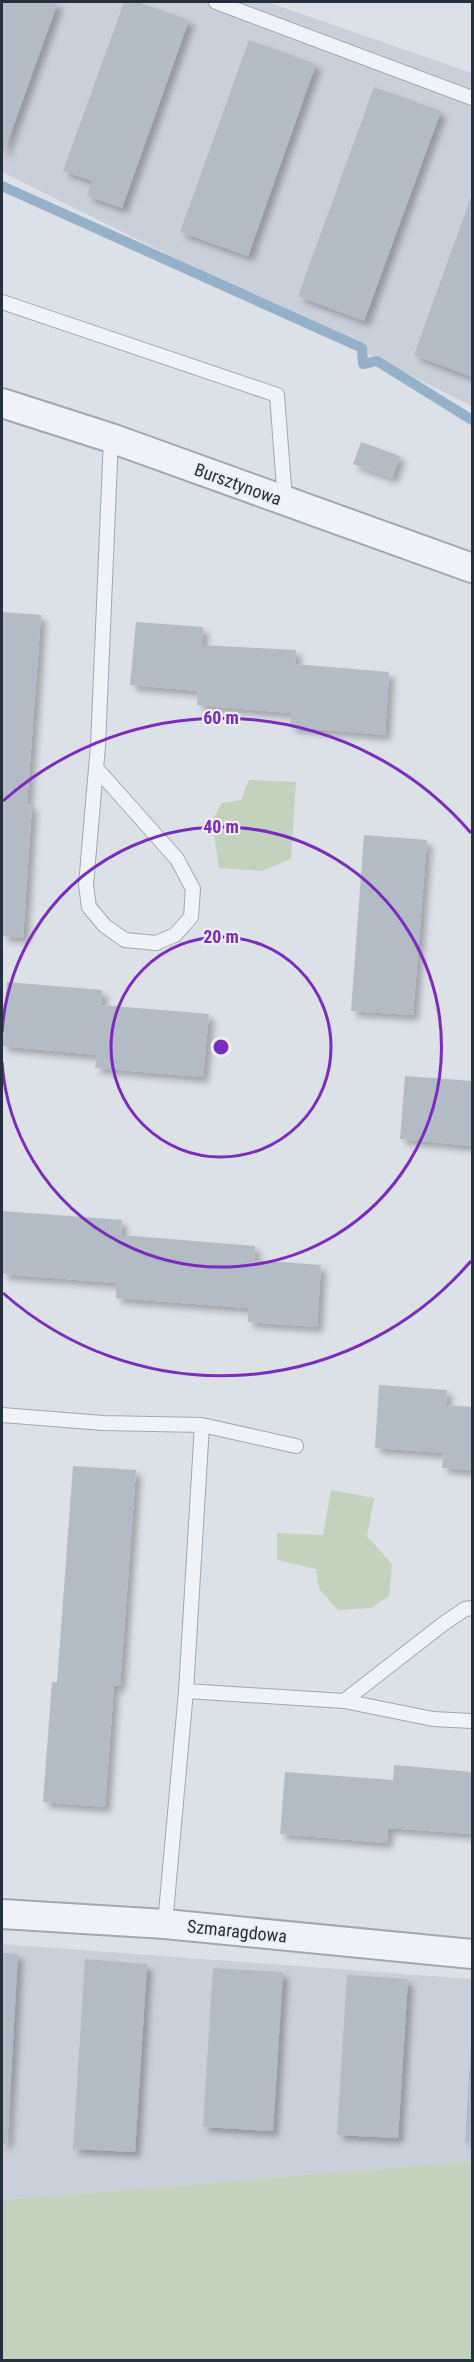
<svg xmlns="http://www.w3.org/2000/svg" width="474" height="2362" font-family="'Roboto Condensed',sans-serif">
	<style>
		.built { fill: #cad0da }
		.green { fill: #c3d2bd }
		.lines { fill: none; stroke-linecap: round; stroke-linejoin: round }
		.stream { stroke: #95b1ca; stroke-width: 10 }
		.building { fill: #b3bbc4; filter: url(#shadow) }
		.lane-casing { stroke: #a1a8b1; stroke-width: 16 }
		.street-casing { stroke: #a1a8b1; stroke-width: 32 }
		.lane { stroke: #eff2f6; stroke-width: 14 }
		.street { stroke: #eff2f6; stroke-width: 28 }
		.ring { fill: none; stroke: #7b2cbf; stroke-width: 3 }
		.labels { text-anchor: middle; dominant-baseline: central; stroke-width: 4.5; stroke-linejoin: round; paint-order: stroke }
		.street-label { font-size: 18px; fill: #25303f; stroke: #ecf0f5 }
		.centre { fill: #7b2cbf; stroke: #ecf0f5; stroke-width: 3 }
		.ring-label { font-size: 18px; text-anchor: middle; font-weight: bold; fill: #7b2cbf; stroke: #ecf0f5; stroke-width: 4.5; stroke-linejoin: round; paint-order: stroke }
	</style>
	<defs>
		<filter id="shadow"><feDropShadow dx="5.5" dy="5.5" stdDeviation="3" flood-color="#0004"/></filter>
	</defs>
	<rect width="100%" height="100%" fill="#dce1e7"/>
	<!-- built -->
	<path class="built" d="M2 2H267L472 73V406L2 172Z
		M2 1944 472 1979V2161L2 2200Z"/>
	<!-- green -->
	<path class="green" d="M249 780 296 782 291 859 262 871 219 868 212 821 222 803 241 800Z
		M331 1490 374 1498 367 1536 392 1564 389 1596 371 1608 338 1610 319 1589 316 1569 277 1560V1533L323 1535Z
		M472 2161V2360H2V2200Z"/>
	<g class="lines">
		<!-- stream -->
		<path class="stream" d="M2 186 362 348 363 364 377 361 472 420"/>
	</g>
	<!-- building -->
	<path class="building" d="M2 2H58L4 152 2 151Z
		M124 2H138L189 20 122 208 87 196 92 181 63 171Z
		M249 40 316 64 248 256 180 232Z
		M374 87 441 111 364 321 298 296Z
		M472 194V377L414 355Z
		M361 442 400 456 392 478 353 464Z
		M2 612 41 615 27 804 32 805 23 938 2 936Z
		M136 622 203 627 202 645 296 650 295 664 389 672 385 735 290 727 291 713 197 705 198 691 130 685Z
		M364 835 427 840 413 1015 351 1011Z
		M7 982 102 990 101 1005 209 1014 203 1077 95 1068 97 1055 2 1046Z
		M405 1076 472 1081V1146L400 1139Z
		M2 1211 122 1220 121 1235 255 1246 254 1260 321 1265 317 1327 248 1322V1308L116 1298V1283L2 1274Z
		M379 1385 447 1390 446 1405 472 1407V1470L442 1468 443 1453 375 1448Z
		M73 1466 136 1470 120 1686 114 1685 105 1807 43 1802 52 1682H57Z
		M394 1765 472 1772V1834L388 1828 387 1843 280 1834 285 1772 393 1780Z
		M2 1953 18 1954 7 2144 2 2143Z
		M85 1959 147 1964 135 2152 73 2149Z
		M213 1968 283 1972 273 2131 203 2127Z
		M347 1975 408 1979 398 2138 337 2135Z
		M471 2044H472V2143L465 2142Z"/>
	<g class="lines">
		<defs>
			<path id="lane" d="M216 2 472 98
				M2 302 277 395 285 501
				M96 768 177 859 193 889 191 917 175 935 156 943 125 940 105 926 89 907 86 885 96 768 98 746 111 438
				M2 1415 103 1423 202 1425 186 1691
				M202 1425 296 1446
				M344 1701 443 1624 465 1609 472 1608
				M165 1924 186 1691 344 1701 433 1719 472 1721"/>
			<path id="street" d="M2 403 111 438 472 568
				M2 1914 165 1924 472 1954"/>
		</defs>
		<!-- lane casing -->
		<use href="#lane" class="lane-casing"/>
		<!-- street casing -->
		<use href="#street" class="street-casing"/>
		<!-- lane -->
		<use href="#lane" class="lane"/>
		<!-- street -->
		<use href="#street" class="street"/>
	</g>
	<!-- distance rings -->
	<g class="ring">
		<circle cx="221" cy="1047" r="110"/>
		<path d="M2 1032A220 220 0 1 1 2 1062"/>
		<path d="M471 1261A329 329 0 0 1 3 1293M3 801A329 329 0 0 1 471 833"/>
	</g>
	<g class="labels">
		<!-- street labels -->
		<g class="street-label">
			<text transform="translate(238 484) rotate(20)">Bursztynowa</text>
			<text transform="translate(237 1931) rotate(6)">Szmaragdowa</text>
		</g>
	</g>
	<circle cx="221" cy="1047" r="9" class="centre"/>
	<g class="ring-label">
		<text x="221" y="724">60 m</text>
		<text x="221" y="833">40 m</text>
		<text x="221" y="943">20 m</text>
	</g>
	<!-- border -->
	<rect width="474" height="2362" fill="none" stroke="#25303f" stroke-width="6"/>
</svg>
